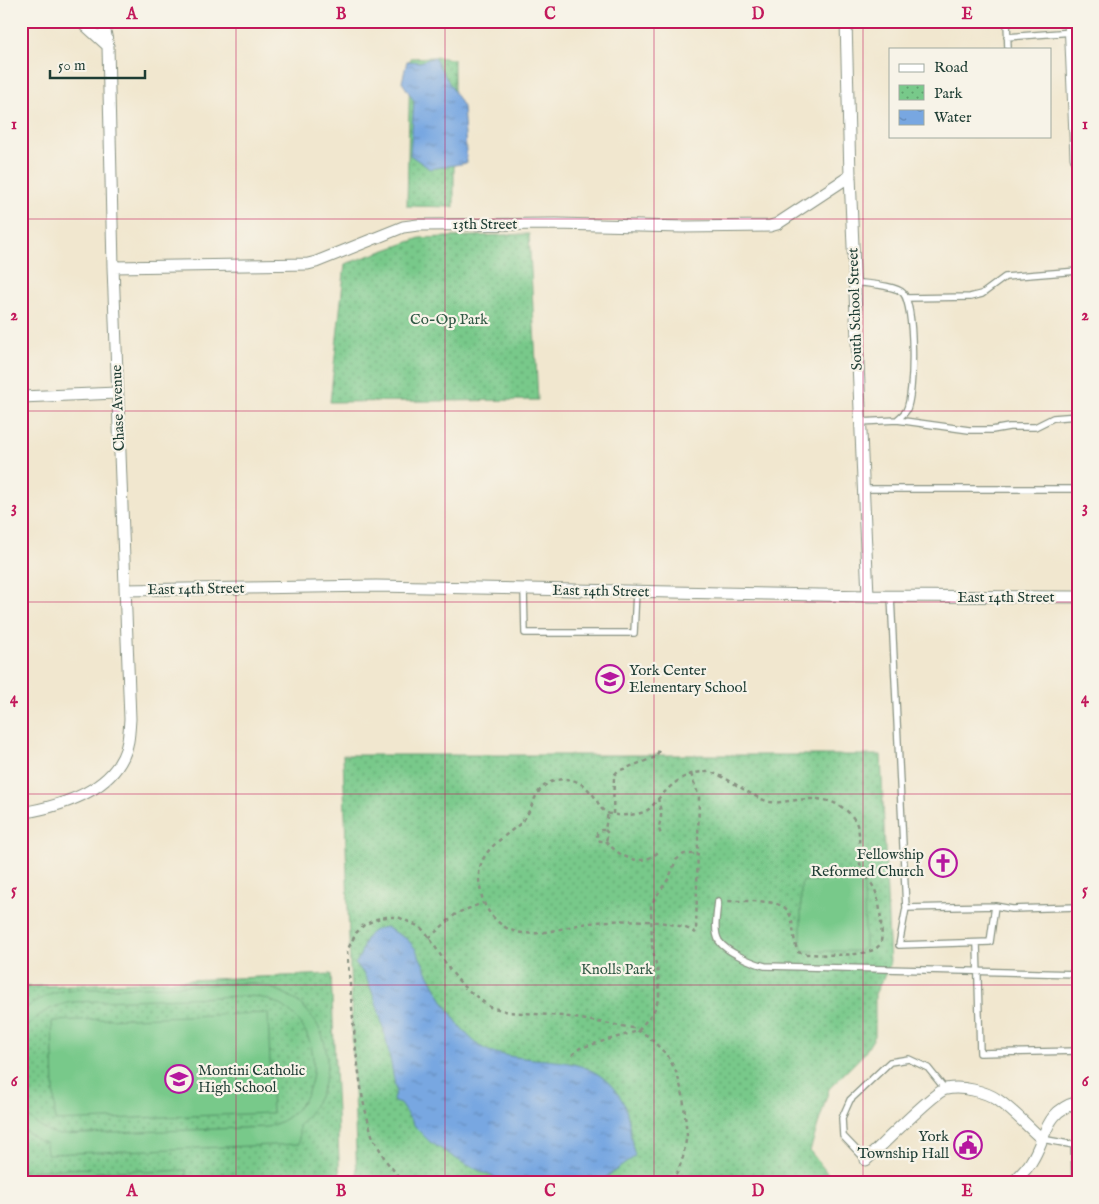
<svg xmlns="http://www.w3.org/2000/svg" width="1099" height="1204" font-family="'IM FELL English',serif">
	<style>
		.park { fill: url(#park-dots); stroke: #4c835f }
		.garden { fill: #78c98a; stroke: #4c835f }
		.water { fill: url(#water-ripples); stroke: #4c728a }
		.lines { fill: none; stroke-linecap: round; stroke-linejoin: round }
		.lane-casing { stroke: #889282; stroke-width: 8 }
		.street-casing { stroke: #889282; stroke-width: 13 }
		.secondary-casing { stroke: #889282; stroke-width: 17 }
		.path { stroke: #889282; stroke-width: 2.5; stroke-dasharray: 4 4; stroke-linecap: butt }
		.lane { stroke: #fff; stroke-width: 5.5 }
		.street { stroke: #fff; stroke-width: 11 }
		.secondary { stroke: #fff; stroke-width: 15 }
		.grid { fill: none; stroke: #c2185b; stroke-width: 1; stroke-opacity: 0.55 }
		.labels { text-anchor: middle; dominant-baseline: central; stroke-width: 4.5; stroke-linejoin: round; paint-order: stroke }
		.street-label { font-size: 15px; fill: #1f3d34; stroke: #f7f3e8 }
		.park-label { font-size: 15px; fill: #315945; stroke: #f7f3e8 }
		.poi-label { font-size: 15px; fill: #1f3d34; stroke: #f7f3e8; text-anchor: start }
		.neatline { fill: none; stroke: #c2185b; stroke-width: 2 }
		.grid-label { font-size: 16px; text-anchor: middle; font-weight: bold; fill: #c2185b }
	</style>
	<defs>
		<pattern id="park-dots" width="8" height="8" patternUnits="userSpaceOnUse" patternTransform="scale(1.25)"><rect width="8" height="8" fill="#78c98a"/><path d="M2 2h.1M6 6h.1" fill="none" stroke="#62a472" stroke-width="1.8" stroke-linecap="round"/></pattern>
		<pattern id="water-ripples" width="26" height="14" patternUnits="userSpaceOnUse" patternTransform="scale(1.25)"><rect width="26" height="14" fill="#78a7e1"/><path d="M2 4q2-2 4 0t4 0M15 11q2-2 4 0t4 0" fill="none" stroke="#6289b7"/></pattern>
	</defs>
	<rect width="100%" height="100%" fill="#f7f3e8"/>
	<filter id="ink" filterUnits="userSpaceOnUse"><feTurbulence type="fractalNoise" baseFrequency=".02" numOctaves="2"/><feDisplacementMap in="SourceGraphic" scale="10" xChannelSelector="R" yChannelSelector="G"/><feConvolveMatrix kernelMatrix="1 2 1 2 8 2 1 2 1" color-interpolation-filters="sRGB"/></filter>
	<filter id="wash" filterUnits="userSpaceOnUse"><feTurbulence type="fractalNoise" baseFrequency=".0096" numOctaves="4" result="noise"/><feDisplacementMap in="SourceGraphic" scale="20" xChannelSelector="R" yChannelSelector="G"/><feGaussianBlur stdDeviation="1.12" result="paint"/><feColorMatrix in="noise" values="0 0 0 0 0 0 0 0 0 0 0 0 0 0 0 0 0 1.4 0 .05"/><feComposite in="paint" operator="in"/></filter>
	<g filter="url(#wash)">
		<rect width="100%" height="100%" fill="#f1e7cf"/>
		<!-- park -->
		<path class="park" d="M434 57 454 59V207L407 206 410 58Z
			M529 234 538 400 330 402 345 264 420 238Z
			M343 755H881L890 965 875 994V1036L864 1054 829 1089 810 1151 835 1183H357Z
			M331 974 340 1183H21V987Z"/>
		<!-- garden -->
		<path class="garden" d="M861 880 864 885 865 947 860 951H804L801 947V885L804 881Z
			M248 983C325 991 353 1070 299 1125V1144L47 1154 46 1143 38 1140 21 1128V1108C31 1121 44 1132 60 1135L267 1127C329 1110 328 1021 269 1000 261 997 252 996 243 996L72 1002C51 1006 35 1015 21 1033V1013C34 1000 49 994 67 990Z
			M268 1013 272 1113 55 1121 52 1021Z
			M91 1168 95 1172 141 1170 145 1172 186 1170V1183H21V1171Z"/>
		<!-- water -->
		<path class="water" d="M434 57 463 107 467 163 430 169 410 155 414 101 402 82 407 61 420 62Z
			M386 927 407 939 415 948C430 977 455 1031 483 1048 489 1052 497 1053 504 1055 546 1064 590 1053 618 1094 632 1112 628 1135 635 1155L633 1158 598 1183H506L463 1163 430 1142 417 1129 400 1104 394 1102 393 1098 396 1092C392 1066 376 977 355 964 367 949 359 931 386 927Z"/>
	</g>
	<g filter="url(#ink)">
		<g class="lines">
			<defs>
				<path id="lane" d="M1007 21 1008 49
					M1007 37 1073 32
					M854 282C866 284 895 285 903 293 915 306 915 395 906 411 904 414 900 417 897 420L860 422
					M906 298 970 297 982 294 1005 277 1078 271
					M897 420 969 430H992L1009 427H1035L1053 418 1078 416
					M863 489H1078
					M524 589 525 633H634L636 591
					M891 596 906 908 899 945 990 942 995 906
					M718 901C717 913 713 931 719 941 726 952 753 963 765 966L1078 974
					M906 908 995 906 1012 909 1078 907
					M977 943 980 1053 1078 1051
					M1042 1139 1074 1145 1075 1183
					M866 1160 843 1136 842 1118 850 1100 890 1062 909 1059 928 1068 945 1089"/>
				<path id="street" d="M85 21V25L108 46
					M846 21 850 176 868 596
					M113 267 308 264 316 262 403 227 418 225 556 224 682 227 770 226 777 224 850 176
					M21 397 117 393
					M125 590 376 586 868 596 1078 597
					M21 813C57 807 106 793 123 757 129 745 129 732 130 719L113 267 108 46 103 21
					M866 1160C879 1148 935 1091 946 1089 962 1086 985 1091 998 1100 1014 1111 1027 1126 1042 1139
					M1013 1183C1019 1176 1027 1169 1031 1162 1047 1137 1044 1111 1078 1102"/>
				<path id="secondary" d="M1072 21 1078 158"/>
			</defs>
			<!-- lane casing -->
			<use href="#lane" class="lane-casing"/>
			<!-- street casing -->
			<use href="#street" class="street-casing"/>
			<!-- secondary casing -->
			<use href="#secondary" class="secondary-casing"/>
			<!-- path -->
			<path class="path" d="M691 774 699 797 696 933
				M658 798C659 804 661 810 661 815 661 823 656 828 662 835
				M613 814 614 775 618 771 656 757 659 750
				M605 830 608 833 606 841H600L597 838V833L601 830H605L608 812
				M606 841C619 857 642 869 659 851
				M696 933C672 918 617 919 589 923 558 927 522 946 496 920 486 910 482 901 480 887 474 856 495 844 516 827 537 812 529 787 557 780 575 776 587 786 596 799 598 803 601 809 604 811 609 815 621 816 627 815 634 815 644 813 649 809 653 806 656 801 659 798 672 784 686 771 707 772 725 773 749 797 770 802 776 803 783 802 789 801 810 798 829 796 847 811 866 828 856 844 860 864 862 873 870 880 874 888 879 898 880 910 881 921 881 927 883 938 880 944 873 959 820 954 804 954L798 952C792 939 795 925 789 913 782 897 742 902 726 901
				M429 938 457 913 483 903
				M572 1055 580 1048 638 1031 654 1011 659 997V989L658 973 652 946 651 904 669 878 676 860 684 854H697
				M404 1183 386 1161 372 1135 363 1101 356 1052 347 951 356 933 364 925 377 919 386 917H398L420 927 427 934 450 970 464 987 490 1007 509 1012 563 1016 633 1028 648 1036 668 1056 677 1074 683 1095 687 1135 683 1157 678 1171 671 1183"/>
			<!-- lane -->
			<use href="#lane" class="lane"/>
			<!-- street -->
			<use href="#street" class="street"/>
			<!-- secondary -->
			<use href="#secondary" class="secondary"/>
		</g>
	</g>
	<!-- grid -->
	<path class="grid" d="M236 21V1183M445 21V1183M654 21V1183M863 21V1183M21 219H1078M21 411H1078M21 602H1078M21 794H1078M21 985H1078"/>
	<!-- icons -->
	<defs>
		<symbol id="school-ring" viewBox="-11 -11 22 22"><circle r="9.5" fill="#f7f3e8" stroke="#b5179e" stroke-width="1.5"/><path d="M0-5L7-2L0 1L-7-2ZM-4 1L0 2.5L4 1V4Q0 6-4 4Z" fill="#b5179e"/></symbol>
		<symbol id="church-ring" viewBox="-11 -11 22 22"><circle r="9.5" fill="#f7f3e8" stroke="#b5179e" stroke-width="1.5"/><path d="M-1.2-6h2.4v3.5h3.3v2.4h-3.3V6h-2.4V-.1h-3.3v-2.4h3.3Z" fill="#b5179e"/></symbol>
		<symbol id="civic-ring" viewBox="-11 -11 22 22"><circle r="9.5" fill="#f7f3e8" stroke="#b5179e" stroke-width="1.5"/><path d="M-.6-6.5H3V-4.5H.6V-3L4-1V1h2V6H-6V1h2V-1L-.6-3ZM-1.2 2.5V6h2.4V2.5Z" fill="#b5179e"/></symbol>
	</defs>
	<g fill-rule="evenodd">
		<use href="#school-ring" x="594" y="663" width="32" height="32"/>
		<use href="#church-ring" x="927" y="847" width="32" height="32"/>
		<use href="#school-ring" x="163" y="1063" width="32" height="32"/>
		<use href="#civic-ring" x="952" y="1129" width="32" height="32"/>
	</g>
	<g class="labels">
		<!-- street labels -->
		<g class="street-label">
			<text x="485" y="224">13th Street</text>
			<text transform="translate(855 309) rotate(-92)">South School Street</text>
			<text transform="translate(118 408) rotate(-92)">Chase Avenue</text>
			<text transform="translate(196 589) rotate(-1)">East 14th Street</text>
			<text transform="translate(601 591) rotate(1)">East 14th Street</text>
			<text x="1006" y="597">East 14th Street</text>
		</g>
		<!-- park labels -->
		<g class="park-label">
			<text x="449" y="319">Co-Op Park</text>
			<text x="617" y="969">Knolls Park</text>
		</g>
		<!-- poi labels -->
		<g class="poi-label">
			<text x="629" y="670">York Center<tspan x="629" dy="17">Elementary School</tspan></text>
			<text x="924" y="854" text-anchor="end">Fellowship<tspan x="924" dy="17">Reformed Church</tspan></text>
			<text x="198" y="1070">Montini Catholic<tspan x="198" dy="17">High School</tspan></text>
			<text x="949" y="1136" text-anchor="end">York<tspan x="949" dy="17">Township Hall</tspan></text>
		</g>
	</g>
	<!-- margin -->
	<rect width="1099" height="1204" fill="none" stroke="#f7f3e8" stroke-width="55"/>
	<!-- legend -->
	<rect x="889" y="48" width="162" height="90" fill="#f7f3e8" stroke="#a1aaa0"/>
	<rect x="899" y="64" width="25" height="8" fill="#ffffff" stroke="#a1aaa0"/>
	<text x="934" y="72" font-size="15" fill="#1f3d34">Road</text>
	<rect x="899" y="85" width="25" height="15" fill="url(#park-dots)" stroke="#a1aaa0"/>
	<text x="934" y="98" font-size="15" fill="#1f3d34">Park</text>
	<rect x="899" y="110" width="25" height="15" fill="url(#water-ripples)" stroke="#a1aaa0"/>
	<text x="934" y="122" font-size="15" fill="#1f3d34">Water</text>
	<!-- scale -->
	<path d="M50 70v8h95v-8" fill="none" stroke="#1f3d34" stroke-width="2.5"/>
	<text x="58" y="70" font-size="15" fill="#1f3d34" stroke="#f7f3e8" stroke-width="4" paint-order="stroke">50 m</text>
	<rect x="28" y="28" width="1044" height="1148" class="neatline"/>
	<g class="grid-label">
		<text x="132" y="19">A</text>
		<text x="341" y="19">B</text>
		<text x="550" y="19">C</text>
		<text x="758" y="19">D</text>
		<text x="967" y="19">E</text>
		<text x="14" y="129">1</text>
		<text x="1085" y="129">1</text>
		<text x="14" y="320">2</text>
		<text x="1085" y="320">2</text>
		<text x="14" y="512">3</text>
		<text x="1085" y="512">3</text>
		<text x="14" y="703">4</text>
		<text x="1085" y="703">4</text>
		<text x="14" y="895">5</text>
		<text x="1085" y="895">5</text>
		<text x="14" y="1086">6</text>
		<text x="1085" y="1086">6</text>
		<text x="132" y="1196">A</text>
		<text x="341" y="1196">B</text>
		<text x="550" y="1196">C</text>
		<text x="758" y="1196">D</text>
		<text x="967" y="1196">E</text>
	</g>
</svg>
